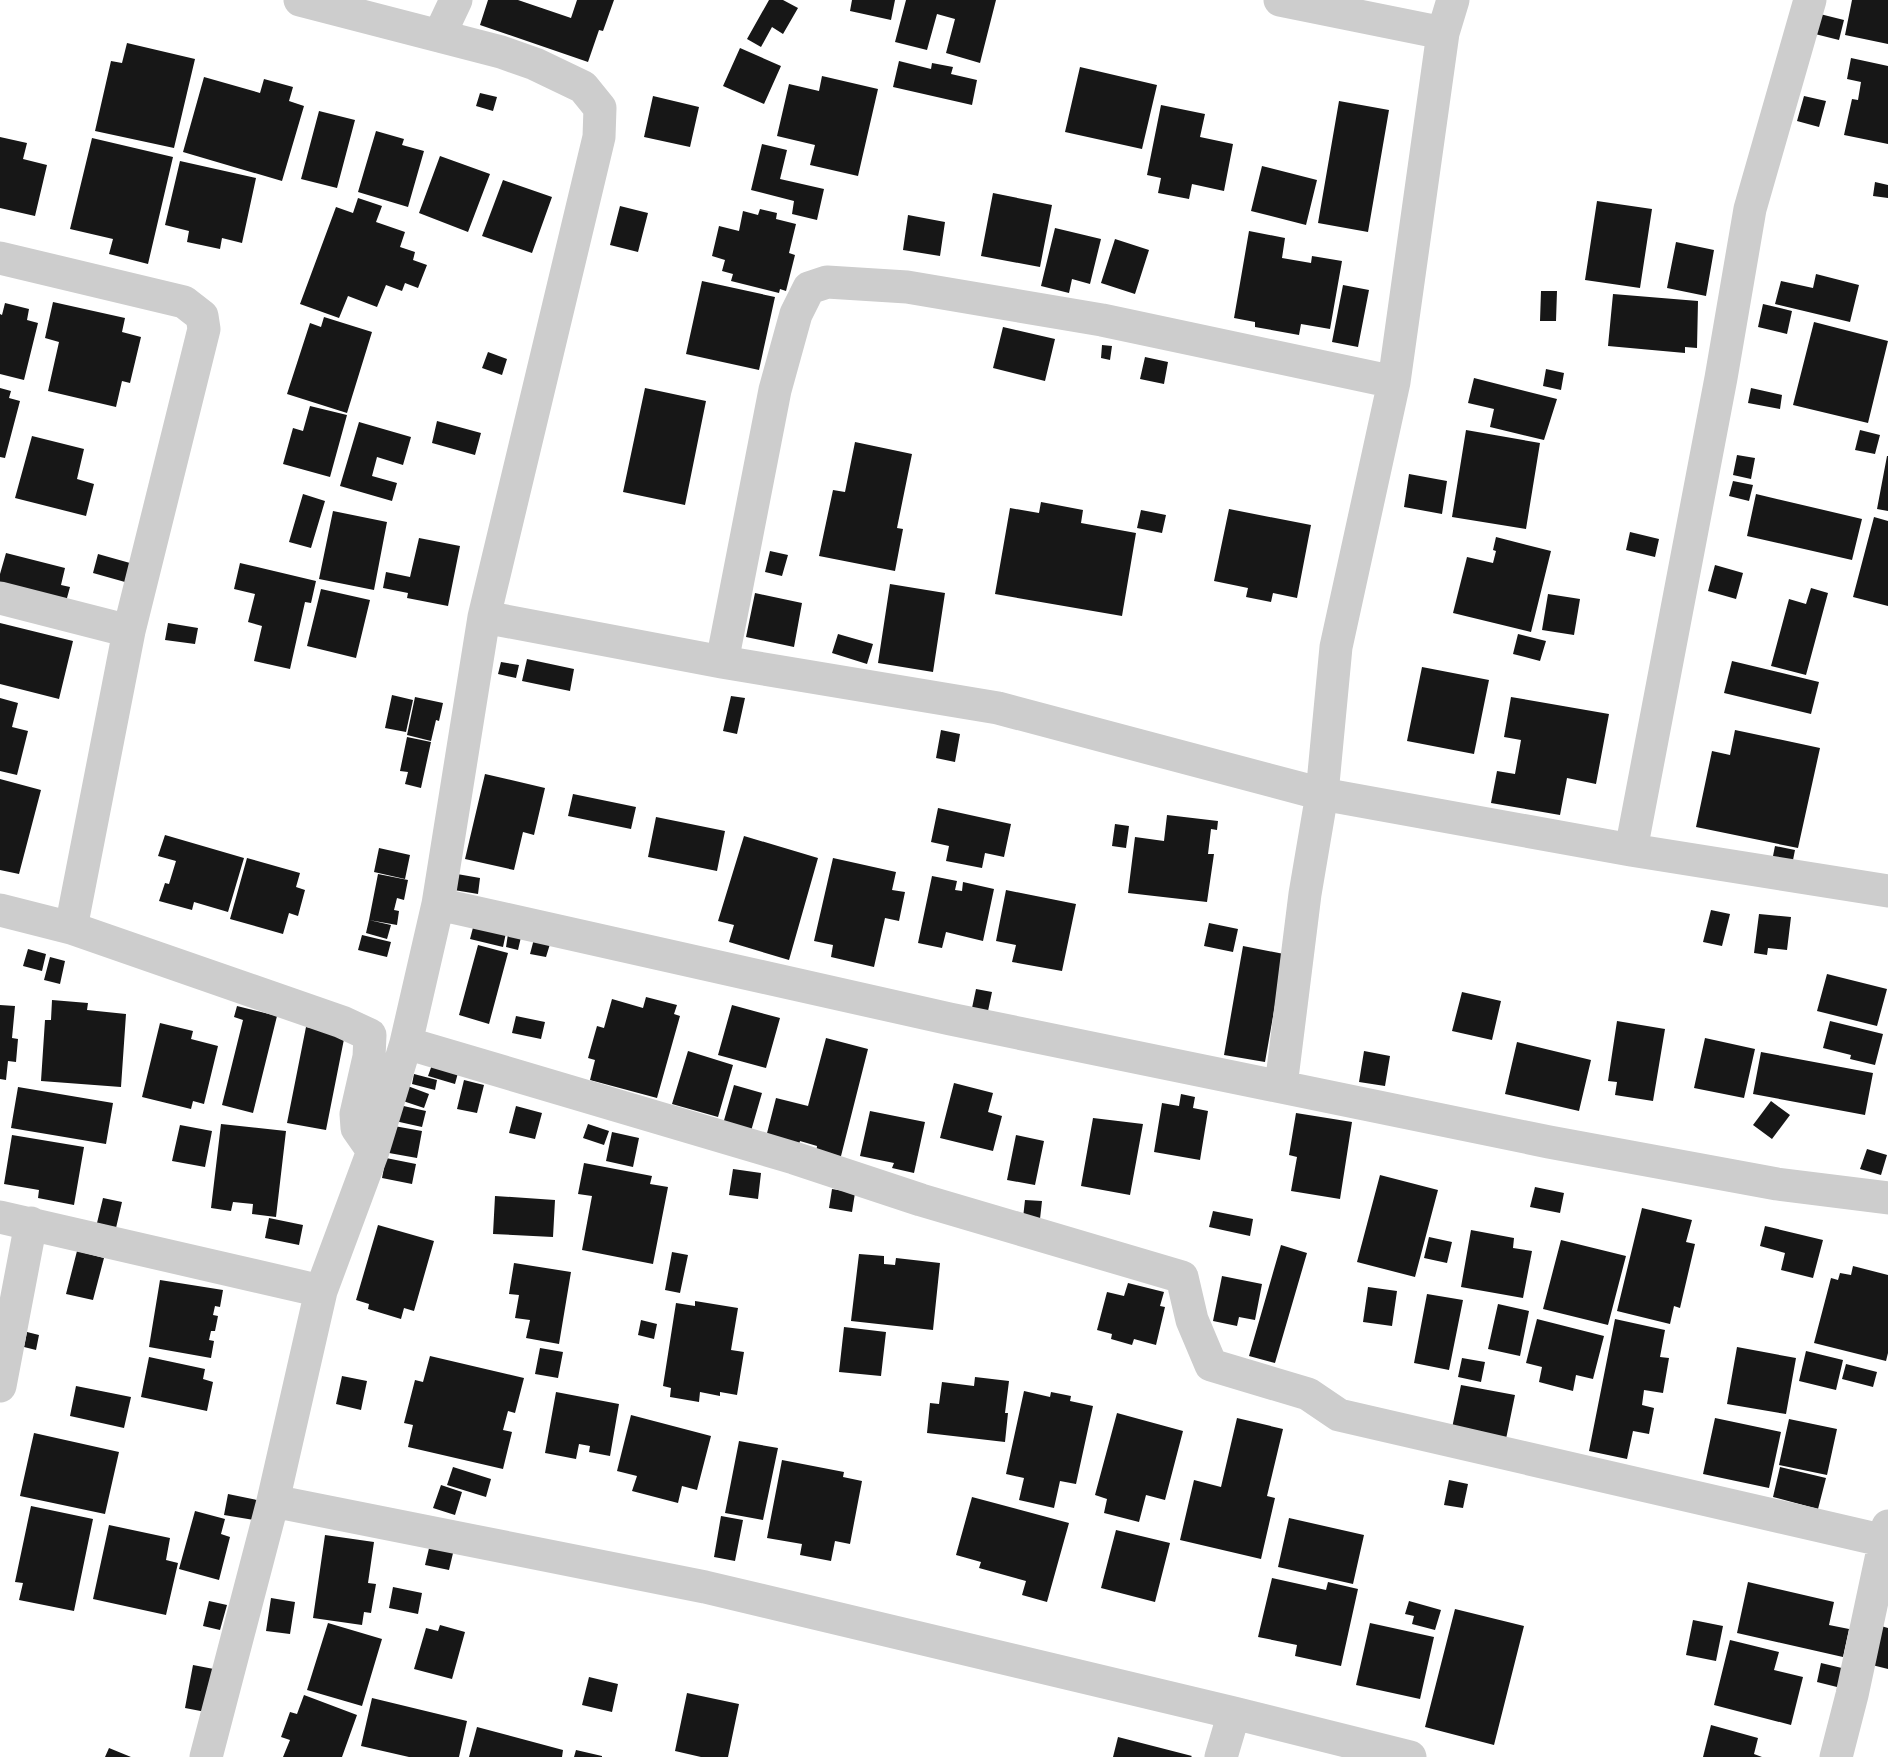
<svg xmlns="http://www.w3.org/2000/svg" width="1888" height="1757" font-family="'PT Sans',sans-serif">
	<style>
		.building { fill: #171717 }
		.lines { fill: none; stroke-linecap: round; stroke-linejoin: round }
		.minor { stroke: #cdcdcd; stroke-width: 33 }
	</style>
	<rect width="100%" height="100%" fill="#fff"/>
	<!-- building -->
	<path class="building" d="M488 0H518L571 18 577 0H614L603 31 599 30 588 62 480 25Z
		M769 0H783L798 8 783 34 772 27 761 47 747 39Z
		M852 0H895L891 20 850 11Z
		M906 0H996L980 63 946 53 955 19 937 14 927 50 895 42Z
		M1852 0H1888V44L1845 35Z
		M1820 14 1844 20 1839 40 1815 34Z
		M127 43 195 59 174 148 95 131 111 61 122 63Z
		M740 48 781 66 764 104 723 86Z
		M1851 58 1888 66V144L1844 135 1852 99 1858 100 1861 82 1847 79Z
		M899 61 931 69 932 63 953 67 951 74 977 80 972 105 893 87Z
		M1080 67 1157 85 1142 149 1065 132Z
		M822 76 878 89 858 176 810 165 815 145 777 136 789 84 819 91Z
		M204 77 260 93 264 79 293 87 289 101 304 106 282 181 183 152Z
		M480 93 497 97 493 111 476 106Z
		M653 96 699 107 690 147 644 137Z
		M1804 96 1826 101 1819 127 1797 121Z
		M1339 101 1389 110 1368 232 1318 223Z
		M1161 105 1205 114 1200 137 1233 144 1224 191 1192 184 1189 199 1158 193 1161 178 1147 175Z
		M319 111 355 120 337 188 301 179Z
		M376 131 404 139 402 145 424 151 408 207 358 192Z
		M0 137 27 143 23 159 47 165 35 216 0 208Z
		M92 138 173 157 148 264 109 254 113 239 70 229Z
		M762 144 787 150 780 179 824 189 817 220 792 214 794 201 751 190Z
		M440 156 490 174 468 232 419 213Z
		M180 161 256 178 242 243 222 238 220 249 187 242 189 231 165 225Z
		M1262 166 1317 180 1306 225 1251 211Z
		M503 180 552 197 532 253 482 236Z
		M1875 182 1888 185V198L1873 196Z
		M993 193 1052 205 1040 267 981 256Z
		M358 198 382 206 376 222 405 232 400 247 415 252 413 260 427 265 418 288 405 283 402 291 386 285 377 307 348 296 339 318 300 304 336 207 353 213Z
		M1597 201 1652 209 1640 288 1585 280Z
		M620 206 648 213 638 252 610 245Z
		M760 209 777 213 776 219 796 224 789 253 795 255 786 291 780 289 779 293 731 281 733 274 722 271 725 260 712 256 719 226 739 231 743 211 758 215Z
		M908 215 945 222 940 256 903 250Z
		M1055 228 1101 239 1090 284 1072 279 1069 293 1041 286Z
		M1249 231 1285 238 1282 258 1311 263 1312 256 1342 261 1330 329 1301 324 1299 335 1255 327V322L1234 318Z
		M1115 239 1149 250 1135 294 1101 283Z
		M1676 242 1714 250 1706 296 1667 288Z
		M1816 274 1859 285 1850 322 1775 304 1781 281 1813 288Z
		M702 281 775 297 759 370 686 354Z
		M1343 285 1369 290 1358 347 1332 342Z
		M1541 291H1557L1556 321H1540Z
		M1613 294 1698 301 1697 348 1685 347V353L1608 346Z
		M53 302 125 318 122 332 141 337 130 383 122 381 116 407 48 391 59 342 45 338Z
		M5 303 29 309 27 320 38 323 24 380 0 374V314L2 315Z
		M1763 304 1792 311 1787 334 1758 327Z
		M324 317 372 332 347 413 287 394 310 323 321 327Z
		M1814 322 1888 341 1868 423 1793 405Z
		M1003 327 1055 339 1045 381 993 368Z
		M1102 345 1112 346 1110 360 1101 358Z
		M488 352 507 359 502 375 482 368Z
		M1145 357 1168 362 1164 384 1140 379Z
		M1546 369 1564 373 1561 390 1543 386Z
		M1474 378 1557 399 1544 440 1490 427 1494 409 1468 403Z
		M0 388 11 391 9 398 20 401 5 458 0 457Z
		M645 388 706 401 685 505 623 492Z
		M1751 388 1782 395 1780 409 1748 403Z
		M310 406 347 415 330 477 283 464 293 428 303 431Z
		M437 421 481 433 475 455 432 443Z
		M359 422 411 437 403 465 377 457 372 476 397 483 392 501 340 486Z
		M1466 430 1540 443 1526 529 1452 517Z
		M1860 430 1880 435 1875 454 1855 450Z
		M32 436 84 449 77 479 94 484 86 516 15 498Z
		M855 442 912 454 897 528 903 529 895 571 819 556 833 490 845 492Z
		M1737 455 1755 458 1751 479 1733 475Z
		M1887 456H1888V511L1877 509Z
		M1409 474 1447 481 1442 514 1404 507Z
		M1733 481 1753 485 1749 501 1729 496Z
		M303 494 325 501 311 548 289 542Z
		M1756 494 1862 519 1852 560 1747 536Z
		M1041 502 1083 510 1081 523 1136 533 1122 616 995 594 1010 508 1039 513Z
		M1229 509 1311 525 1297 598 1273 593 1271 602 1246 597 1248 588 1214 581Z
		M1141 510 1166 515 1162 533 1137 528Z
		M333 511 387 522 374 590 319 579Z
		M1874 517 1888 521V606L1853 597Z
		M1630 532 1659 539 1655 557 1626 550Z
		M1496 537 1551 551 1531 632 1453 613 1467 557 1493 563 1496 551 1493 550Z
		M419 538 460 546 448 606 407 598 408 593 383 588 386 572 410 577Z
		M770 551 788 555 782 576 765 572Z
		M6 553 65 568 61 585 70 587 64 609 0 592V574Z
		M98 554 130 563 125 582 93 573Z
		M240 563 316 581 311 603 305 602 290 669 254 661 262 626 248 622 255 594 234 589Z
		M1715 565 1743 573 1736 599 1708 591Z
		M890 584 945 593 933 672 878 663Z
		M1811 588 1828 593 1806 675 1771 666 1789 599 1806 604Z
		M321 589 370 600 356 658 307 646Z
		M755 593 802 603 794 647 746 637Z
		M1548 594 1580 599 1574 635 1542 630Z
		M0 623 73 641 59 699 0 684Z
		M168 623 198 628 195 644 165 640Z
		M838 634 873 644 867 664 832 653Z
		M1518 634 1546 641 1540 661 1513 654Z
		M527 659 574 669 570 691 522 681Z
		M1732 661 1819 682 1811 714 1724 693Z
		M501 662 519 665 516 678 498 674Z
		M1422 667 1489 680 1474 754 1407 741Z
		M392 695 413 700 406 732 385 728Z
		M731 696 745 698 737 734 723 731Z
		M415 697 443 703 439 721 436 720 431 741 407 735Z
		M1511 697 1609 714 1596 784 1567 778 1560 815 1491 803 1497 771 1515 774 1521 740 1504 737Z
		M0 698 18 703 12 727 28 731 17 775 0 771Z
		M941 730 960 734 955 762 936 758Z
		M1735 730 1820 748 1798 848 1696 827 1712 751 1730 755Z
		M407 737 431 742 421 788 405 784 408 772 400 771Z
		M485 774 545 788 534 835 523 832 514 870 465 859Z
		M0 779 41 790 19 874 0 870Z
		M573 794 636 807 631 829 568 816Z
		M938 808 1011 824 1004 857 985 853 982 868 946 861 949 846 931 842Z
		M1167 815 1218 821 1217 830 1211 829 1208 854H1214L1207 902 1128 893 1135 837 1164 841Z
		M656 817 725 831 717 871 648 857Z
		M1115 824 1129 826 1126 848 1112 846Z
		M165 835 244 858 228 912 194 902 192 910 159 901 165 883 169 884 176 861 158 856Z
		M744 836 818 858 789 960 729 942 734 925 718 921Z
		M1775 846 1795 850 1791 870 1771 866Z
		M379 848 410 855 405 879 374 872Z
		M247 858 300 873 296 887 305 890 298 916 289 913 283 934 230 919Z
		M833 858 896 872 892 890 905 892 899 921 885 918 874 967 831 957 833 945 814 941Z
		M378 874 408 880 404 900 397 898 394 910 399 911 397 925 369 920Z
		M457 874 480 878 478 894 454 890Z
		M932 876 957 881 955 890 962 891 963 882 994 889 983 941 946 932 942 948 918 943Z
		M1006 890 1076 904 1062 971 1012 962 1016 945 996 941Z
		M1711 910 1730 914 1722 946 1703 942Z
		M1759 914 1791 917 1787 950 1768 948 1767 955 1754 953Z
		M369 920 391 925 387 939 366 933Z
		M475 920 507 928 503 947 470 939Z
		M1209 923 1238 929 1233 952 1204 946Z
		M508 934 521 937 518 950 506 947Z
		M362 935 391 942 387 957 358 950Z
		M534 939 550 944 546 957 530 954Z
		M478 945 508 953 489 1024 459 1015Z
		M1243 946 1284 954 1265 1062 1224 1055Z
		M28 949 46 954 42 971 23 966Z
		M50 957 65 961 60 984 44 980Z
		M1827 974 1887 989 1877 1026 1817 1011Z
		M976 989 992 992 988 1011 972 1008Z
		M1462 992 1501 1001 1492 1040 1452 1031Z
		M646 997 677 1005 674 1014 680 1016 657 1098 590 1080 595 1060 588 1058 597 1026 604 1028 612 999 643 1008Z
		M52 1000 88 1003 87 1010 126 1014 121 1087 41 1081 45 1020H51Z
		M0 1005 15 1006 12 1038 18 1039 16 1062 8 1061 6 1080 0 1079Z
		M732 1005 780 1018 766 1068 718 1055Z
		M237 1006 277 1016 253 1113 222 1105 243 1020 234 1017Z
		M516 1016 545 1022 541 1039 512 1033Z
		M1617 1021 1665 1029 1653 1101 1615 1095 1617 1082 1608 1081Z
		M1830 1021 1883 1034 1875 1065 1850 1059 1851 1055 1823 1048Z
		M160 1023 193 1031 191 1039 218 1046 204 1104 193 1101 191 1109 142 1097Z
		M306 1027 345 1034 326 1130 287 1123Z
		M826 1038 868 1049 840 1160 816 1154 817 1146 800 1141 798 1149 765 1141 776 1098 808 1106Z
		M1705 1038 1755 1049 1744 1098 1694 1088Z
		M1517 1042 1591 1060 1579 1111 1505 1094Z
		M688 1051 733 1065 718 1117 672 1104Z
		M1364 1051 1390 1056 1385 1086 1359 1082Z
		M1761 1052 1873 1073 1865 1115 1753 1094Z
		M433 1062 459 1069 455 1084 428 1076Z
		M414 1074 437 1080 435 1090 412 1084Z
		M464 1080 484 1085 477 1113 457 1109Z
		M954 1083 993 1093 988 1112 1002 1116 993 1151 940 1138Z
		M405 1085 429 1094 424 1108 400 1100Z
		M734 1085 762 1093 751 1131 723 1124Z
		M18 1087 113 1103 106 1144 11 1128Z
		M1181 1094 1195 1097 1193 1108 1208 1111 1200 1160 1154 1152 1162 1103 1179 1106Z
		M1771 1101 1790 1115 1772 1139 1753 1125Z
		M399 1105 426 1111 422 1127 395 1121Z
		M516 1106 542 1113 535 1139 509 1133Z
		M870 1111 925 1122 914 1173 892 1168 894 1163 860 1156Z
		M1296 1113 1352 1122 1340 1199 1291 1191 1297 1157 1289 1155Z
		M1093 1118 1143 1124 1130 1195 1081 1186Z
		M221 1124 286 1131 276 1217 252 1214 253 1204 233 1202 231 1211 211 1208Z
		M588 1124 609 1131 604 1145 583 1138Z
		M180 1125 212 1131 205 1167 172 1161Z
		M394 1126 422 1131 417 1158 389 1153Z
		M612 1132 639 1138 633 1167 606 1161Z
		M12 1135 84 1147 74 1205 38 1198 39 1190 4 1184Z
		M1016 1135 1044 1141 1035 1185 1007 1180Z
		M1867 1149 1887 1155 1881 1175 1860 1169Z
		M386 1158 416 1164 412 1184 382 1178Z
		M584 1163 652 1176 650 1184 668 1187 653 1264 582 1250 592 1196 578 1194Z
		M733 1169 761 1173 758 1199 729 1195Z
		M1380 1175 1438 1190 1415 1277 1357 1262Z
		M1535 1187 1564 1193 1560 1213 1530 1207Z
		M832 1189 855 1193 852 1212 829 1208Z
		M495 1196 555 1200 553 1237 493 1234Z
		M103 1198 122 1202 116 1228 97 1223Z
		M1025 1200 1042 1201 1040 1219 1023 1218Z
		M1642 1208 1692 1220 1686 1242 1695 1244 1680 1308 1674 1306 1670 1324 1617 1311Z
		M1213 1211 1253 1219 1250 1236 1209 1227Z
		M269 1218 303 1225 299 1245 265 1238Z
		M378 1225 434 1241 414 1311 404 1308 401 1319 368 1309 369 1304 356 1300Z
		M1765 1226 1823 1240 1813 1278 1781 1270 1785 1253 1760 1246Z
		M1471 1230 1514 1238 1513 1248 1532 1251 1523 1298 1461 1287Z
		M1429 1237 1452 1242 1447 1263 1424 1258Z
		M1561 1240 1626 1256 1608 1325 1543 1309Z
		M1281 1245 1307 1253 1275 1363 1249 1356Z
		M77 1251 104 1258 93 1300 66 1294Z
		M672 1252 688 1255 680 1293 665 1290Z
		M859 1254 884 1256V1264L895 1265 896 1258 940 1263 933 1330 851 1321Z
		M514 1263 571 1272 559 1344 526 1338 530 1320 515 1318 519 1295 509 1294Z
		M1853 1266 1888 1275V1353L1886 1361 1814 1343 1831 1278 1838 1280 1840 1273 1851 1275Z
		M1222 1276 1262 1284 1255 1320 1239 1317 1237 1326 1213 1321Z
		M160 1280 223 1290 220 1307 215 1306 213 1315 218 1316 215 1331H211L209 1340 214 1341 211 1358 149 1347Z
		M1128 1283 1164 1292 1160 1306 1165 1307 1156 1345 1134 1339 1132 1345 1111 1339 1112 1334 1097 1330 1107 1292 1124 1296Z
		M1368 1287 1397 1291 1392 1326 1363 1322Z
		M1427 1294 1463 1300 1449 1370 1414 1363Z
		M695 1301 738 1308 731 1350 744 1352 737 1395 720 1392V1396L700 1392 699 1402 670 1397 671 1388 663 1386 676 1303 695 1306Z
		M1498 1304 1529 1311 1520 1356 1488 1349Z
		M1537 1319 1604 1336 1593 1379 1576 1375 1573 1391 1539 1382 1542 1367 1526 1363Z
		M1615 1319 1665 1330 1660 1357 1669 1358 1663 1393 1644 1390 1642 1405 1654 1408 1649 1434 1633 1431 1627 1459 1589 1451Z
		M641 1320 657 1324 654 1339 638 1335Z
		M844 1327 886 1332 881 1376 839 1372Z
		M27 1332 39 1335 36 1350 24 1347Z
		M1737 1347 1796 1358 1786 1414 1727 1404Z
		M540 1348 563 1352 558 1378 535 1374Z
		M1806 1351 1843 1360 1836 1390 1799 1381Z
		M430 1356 524 1378 515 1413 508 1411 503 1430 512 1432 503 1469 408 1447 413 1425 404 1423 415 1380 423 1382Z
		M149 1357 205 1369 203 1379 213 1382 207 1411 141 1397Z
		M1462 1358 1485 1362 1481 1382 1458 1377Z
		M1846 1364 1877 1372 1873 1387 1842 1379Z
		M342 1376 367 1381 361 1410 336 1404Z
		M975 1377 1009 1381 1005 1413H1008L1005 1442 927 1433 930 1403 939 1404 942 1382 974 1386Z
		M1461 1385 1515 1395 1506 1439 1452 1428Z
		M76 1386 131 1397 124 1428 70 1416Z
		M1024 1391 1050 1397 1051 1392 1071 1396 1070 1401 1093 1406 1076 1484 1060 1481 1054 1508 1019 1500 1024 1478 1006 1474Z
		M556 1392 619 1404 610 1456 589 1452 590 1446 579 1444 576 1459 545 1453Z
		M1117 1413 1183 1431 1165 1500 1146 1495 1139 1522 1104 1513 1107 1499 1095 1495Z
		M631 1415 711 1436 697 1490 682 1486 678 1503 632 1491 637 1476 617 1471Z
		M1237 1418 1283 1429 1267 1496 1275 1498 1261 1559 1180 1540 1194 1480 1221 1487Z
		M1715 1418 1781 1432 1769 1488 1703 1474Z
		M1789 1419 1837 1429 1827 1475 1779 1465Z
		M34 1433 119 1452 105 1514 20 1496Z
		M739 1441 778 1448 763 1520 725 1513Z
		M782 1460 844 1472 843 1477 862 1481 850 1544 835 1541 831 1561 800 1555 802 1544 767 1538Z
		M453 1467 491 1479 486 1497 447 1485Z
		M1780 1467 1826 1478 1818 1509 1773 1497Z
		M1449 1480 1468 1484 1463 1508 1444 1505Z
		M441 1485 462 1492 455 1515 433 1508Z
		M228 1494 257 1500 254 1520 224 1515Z
		M972 1497 1069 1523 1047 1602 1022 1595 1026 1581 979 1568 981 1562 956 1555Z
		M31 1506 93 1519 74 1611 19 1600 23 1583 15 1582Z
		M195 1511 225 1519 221 1534 230 1537 219 1580 179 1569Z
		M721 1516 743 1520 735 1561 714 1557Z
		M1289 1518 1364 1535 1353 1584 1278 1567Z
		M109 1525 170 1538 166 1560 178 1563 166 1615 93 1599Z
		M1116 1530 1170 1543 1155 1602 1101 1588Z
		M325 1535 374 1542 368 1583 376 1584 371 1613 364 1612 362 1625 313 1618Z
		M430 1544 454 1549 449 1570 425 1565Z
		M1272 1578 1326 1590 1328 1582 1358 1589 1341 1666 1295 1656 1297 1645 1258 1637Z
		M1748 1582 1834 1602 1829 1625 1849 1629 1843 1657 1737 1633Z
		M393 1587 422 1593 418 1614 389 1608Z
		M271 1598 295 1602 290 1634 266 1631Z
		M209 1601 227 1605 220 1630 203 1626Z
		M1409 1601 1441 1610 1435 1630 1412 1624 1414 1616 1405 1614Z
		M1455 1609 1524 1626 1494 1745 1425 1727Z
		M1693 1620 1723 1626 1716 1661 1686 1655Z
		M328 1623 382 1639 362 1706 307 1690Z
		M1370 1623 1434 1637 1420 1699 1356 1685Z
		M440 1625 465 1632 452 1679 414 1669 426 1628 438 1631Z
		M1881 1626 1888 1628V1669L1872 1665Z
		M1730 1640 1779 1652 1774 1670 1803 1677 1791 1725 1714 1705Z
		M1821 1663 1846 1669 1841 1688 1817 1682Z
		M193 1665 219 1670 211 1713 185 1708Z
		M589 1677 618 1684 612 1712 582 1705Z
		M687 1693 739 1704 728 1757H701L675 1751Z
		M304 1695 357 1715 342 1757H283L290 1740 281 1737 290 1712 297 1714Z
		M372 1698 467 1721 459 1757H409L361 1746Z
		M1711 1725 1758 1738 1754 1754 1762 1757H1703Z
		M477 1727 563 1750 562 1757H469Z
		M1118 1737 1192 1756 1191 1757H1113Z
		M109 1748 131 1757H105Z
		M576 1750 602 1756V1757H574Z"/>
	<g class="lines">
		<!-- minor -->
		<path class="minor" d="M1280 0 1443 33
			M439 36 456 0
			M0 258 184 302 202 316 204 329 129 631 71 928
			M0 598 129 631
			M484 617 722 662 998 708 1322 794 1631 850 1888 891
			M722 662 775 390 796 314 809 288 827 282 907 287 1102 320 1394 382
			M1631 850 1721 378 1750 209 1810 0
			M438 904 950 1019 1549 1142 1777 1184 1888 1198
			M0 910 71 928 342 1022 370 1035 369 1057 356 1114 357 1128 373 1151
			M406 1043 794 1158 921 1200 1182 1277 1192 1320 1211 1365 1308 1394 1339 1415 1885 1541
			M1281 1086 1305 894 1322 794 1336 647 1394 382 1443 33 1453 0
			M0 1217 321 1291
			M0 1386 31 1223
			M273 1501 705 1587 1234 1713 1410 1757
			M206 1757 273 1501 321 1291 373 1151 406 1043 438 904 484 617 599 137 600 108 583 87 535 64 501 52 300 0
			M1221 1757 1234 1713
			M1836 1757 1852 1695 1888 1526"/>
	</g>
</svg>
